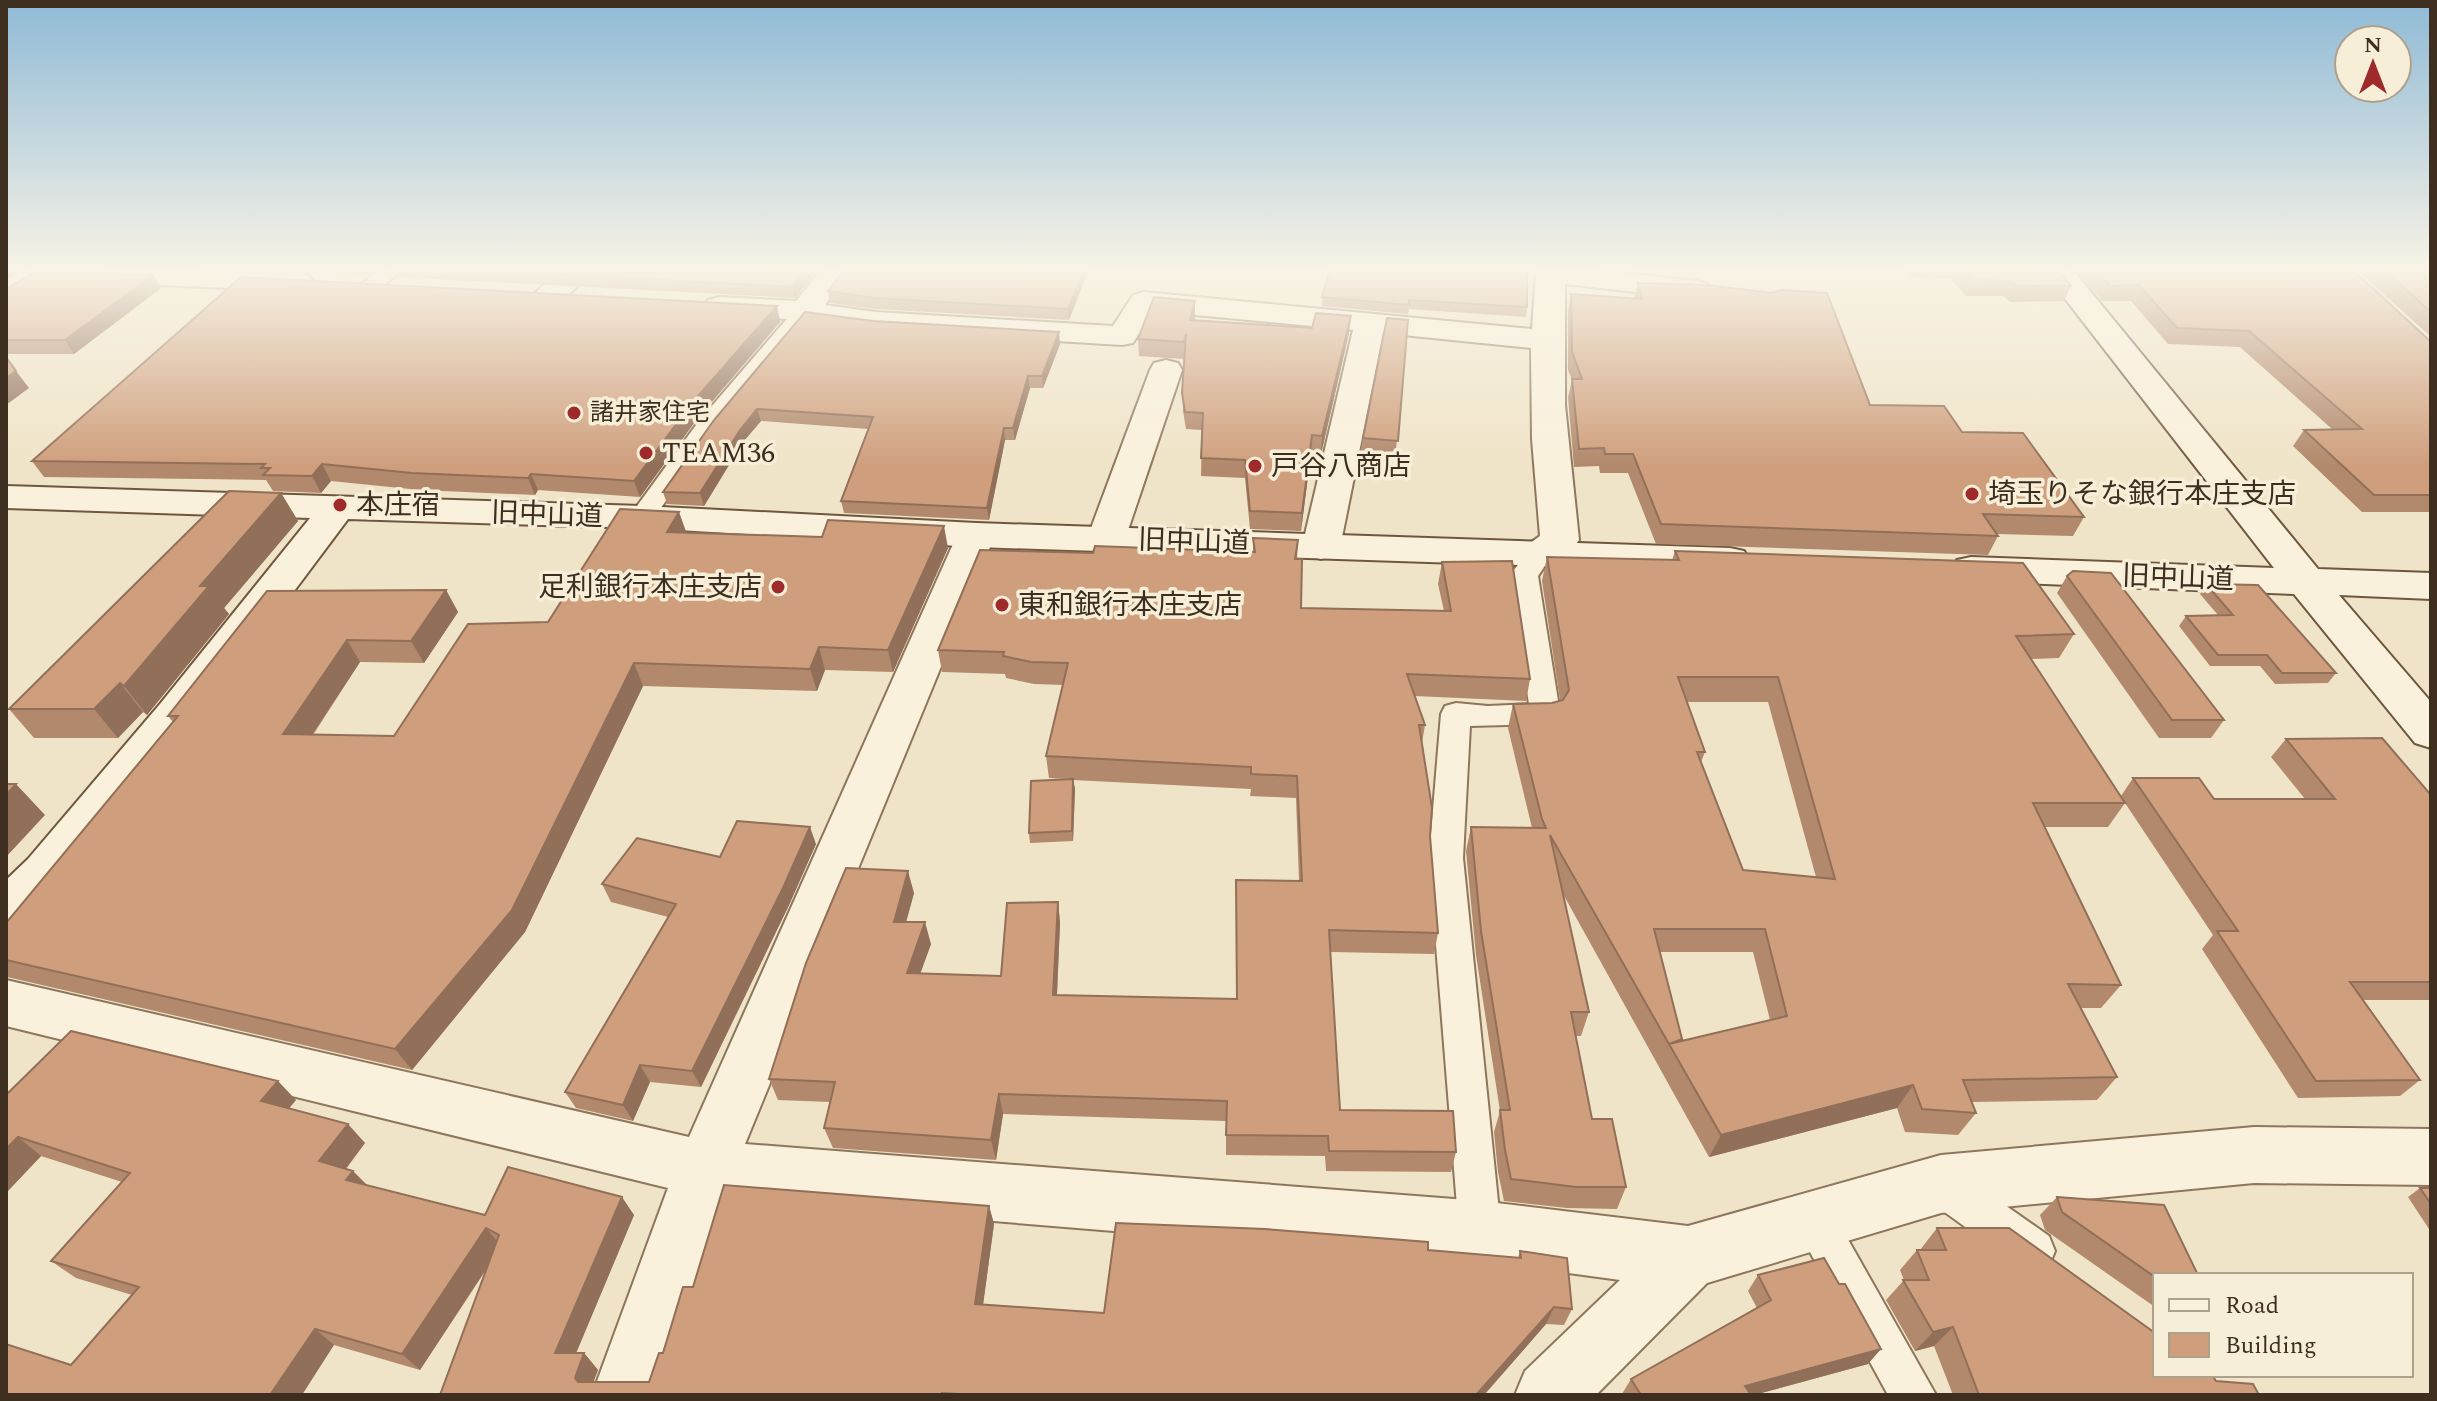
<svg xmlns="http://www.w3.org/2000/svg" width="2437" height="1401" font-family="Spectral,'Noto Sans JP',serif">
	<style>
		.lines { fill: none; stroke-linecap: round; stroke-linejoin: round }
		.lane-casing { stroke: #8d765c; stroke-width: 4 }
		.street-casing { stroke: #8d765c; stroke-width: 4 }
		.secondary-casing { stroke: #6f573f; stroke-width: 4 }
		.lane { fill: #faf1dc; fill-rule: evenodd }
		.street { fill: #faf1dc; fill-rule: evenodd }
		.secondary { fill: #faf1dc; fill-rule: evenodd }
		.wall { fill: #b2896c; fill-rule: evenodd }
		.shaded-wall { fill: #916f58 }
		.building { fill: #cf9f7d; stroke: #916f58; stroke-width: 2; fill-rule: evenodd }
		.poi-dot { fill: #9e2a2b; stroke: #f7eed8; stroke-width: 3 }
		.labels { text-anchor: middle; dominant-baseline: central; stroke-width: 7; stroke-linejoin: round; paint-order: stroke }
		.far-poi-label { font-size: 24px; fill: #3d2e20; stroke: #f7eed8; text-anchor: start }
		.poi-label { font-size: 28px; fill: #3d2e20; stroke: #f7eed8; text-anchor: start }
		.street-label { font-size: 28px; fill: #3d2e20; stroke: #f7eed8 }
	</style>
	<rect width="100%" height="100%" fill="#f0e4c8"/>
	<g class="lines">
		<defs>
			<path id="lane" d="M381 269H404L378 289H364L361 285Z
				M804 305 811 307 814 311 811 315 715 431 651 522H633L629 517 699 421 797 307Z
				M1540 546 1549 548 1553 554 1538 576 1560 713 1556 721 1545 724 1470 726 1463 858 1501 1231 1495 1246 1480 1252 1465 1246 1459 1231 1429 858 1441 714 1445 706 1456 703 1488 706 1529 704 1510 575 1531 548Z
				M1943 1166 1958 1172 2049 1236 2055 1251 2049 1266 2034 1272 2019 1266 1928 1200 1922 1186 1928 1172Z
				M1814 1200 1829 1206 1936 1395H1888L1793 1221 1799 1206Z"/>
			<path id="street" d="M24 269H59C49 284 23 298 6 302V280Z
				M80 269 299 273 309 276 314 282 309 288 299 291 92 282 82 279 77 273Z
				M560 269H592C579 287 559 308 536 302L532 296Z
				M822 269H852L825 305 876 312 1113 326 1133 295 1144 292 1532 329 1536 269H1585L1697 281 1708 284 1712 290 1708 296 1697 299 1565 284V405L1579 540C1566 559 1548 568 1526 562L1521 554 1526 546 1540 536 1532 439 1531 348 1383 333 1340 547 1335 555 1321 559 1307 555 1302 547 1353 330 1153 311 1133 343 1122 345 876 330 804 320 719 315 708 312 704 306 708 300 719 297 796 301Z
				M1166 360 1178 363 1182 370 1125 539 1120 547 1106 551 1092 547 1087 539 1150 370 1154 363Z
				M976 523 990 527 995 535 745 1144 1480 1201 1688 1226 1941 1155 2254 1127 2431 1129V1185L2254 1183 1941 1213 1707 1283 1596 1395H1515L1525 1371 1620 1280 1480 1261 725 1199 660 1395H592L668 1188 6 1026V980L689 1137 957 535 962 527Z"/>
			<path id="secondary" d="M2042 269H2072L2318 569 2431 573V599L2339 595 2431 702V748L2415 743 2294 594 1971 581 1957 578 1951 569 1957 560 1971 557 2274 568Z
				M6 486 642 506 976 523 1730 548 1744 551 1750 560 1744 569 1730 572 976 547 642 528 348 519C277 614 206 709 132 801 100 841 55 915 6 932V880L28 859 160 704 310 518 6 508Z"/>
		</defs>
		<!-- lane casing -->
		<use href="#lane" class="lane-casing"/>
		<!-- street casing -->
		<use href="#street" class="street-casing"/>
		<!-- secondary casing -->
		<use href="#secondary" class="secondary-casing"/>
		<!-- lane -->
		<use href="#lane" class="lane"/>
		<!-- street -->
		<use href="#street" class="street"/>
		<!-- secondary -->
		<use href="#secondary" class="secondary"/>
	</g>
	<!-- wall -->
	<path class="wall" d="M259 269H377L369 275Z
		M396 269H818L795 298 399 277Z
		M845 269H1089L1069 320 876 309 830 303 828 291Z
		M1330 269 1527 307 1526 317 1409 309 1408 314 1322 306V297Z
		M1906 269H2058L2071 286 2064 301 2010 302 2003 296H1966L1951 279 1910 277Z
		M2075 269H2352L2431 342V512H2362L2293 446 2304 430 2332 429 2240 347 2168 344 2131 301H2102Z
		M2356 269H2431V337Z
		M153 275 161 288 74 354H6V289Z
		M1638 283 1870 405 1962 432 2084 517 2073 536 1997 534 1998 536 1988 555 1656 544 1628 473H1600L1599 466 1574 467 1568 397 1572 380 1568 370V312L1571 294 1634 298Z
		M1195 301 1194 321 1349 333 1321 454 1311 453 1301 531 1250 529 1245 478 1201 476 1202 430 1186 429 1183 411 1184 359 1139 356 1138 339Z
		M1408 320 1395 460 1361 457 1363 438Z
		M873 321 1060 344 1043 388H1030L1015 440H1005L989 520 844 513 841 501 868 429 761 421 743 442 704 506 667 504 663 492 714 420Z
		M780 322 697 419 640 497 538 490 535 495 420 490 331 481 321 493 273 491 266 480 44 477 32 461Z
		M281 493 298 521 224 608 229 614 147 715 143 712 118 738H34L9 709Z
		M687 533 948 548 893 672 825 670 817 691 643 686 525 932 412 1070 7 977 6 978V923L173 722 168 716 446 590 458 612 424 663 360 662 313 735 394 736 548 622Z
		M1253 538 1298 540 1297 559 1301 608 1444 611 1438 584 1442 562 1530 679 1526 701 1414 696 1425 725 1422 743 1438 933 1434 954 1330 952 1340 1110 1456 1152 1451 1172 1326 1171 1325 1156 1226 1155V1121L1003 1114 996 1160 833 1148 824 1128 830 1102 778 1100 769 1079 914 893 906 922 931 944 920 973 1001 976 1058 902 1060 923 1057 995 1236 999 1299 881 1296 798 1250 796 1251 789 1073 780 1075 789 1073 841 1030 843 1029 833 1069 779 1049 778 1046 756 1063 685 1034 684 1006 678 1005 674 942 672 938 650 1093 553 1253 552Z
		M1675 551 2074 634 2059 658 2031 659 2121 796 2133 778 2214 799H2305L2271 757 2286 739 2431 795V1000H2363L2420 1080 2400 1096 2298 1098 2202 949 2213 935 2125 803 2108 827H2045L2121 985 2101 1008H2081L2117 1077 2097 1100 1972 1102 1976 1113 1958 1135 1905 1132 1897 1108 1709 1157 1563 894 1589 1012 1581 1036H1576L1592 1119 1626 1187 1617 1209 1567 1208 1504 1201 1498 1172 1494 1132 1500 1111 1476 955 1466 851 1471 827 1532 828 1508 728 1513 704 1552 703 1560 700 1542 581 1547 557 1672 560ZM1687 702H1768L1816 877 1743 870 1701 762 1705 752ZM1660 952H1753L1770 1020 1681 1041Z
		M2067 576 2224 720 2211 738H2159L2057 593Z
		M2206 584 2336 673 2328 683 2275 684 2260 666H2210L2179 626 2186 616 2218 615 2200 594Z
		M816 844 789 905 701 1087 650 1082 633 1121 576 1108 565 1092 668 917 611 902 602 884 720 857Z
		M6 1095 296 1100 289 1108 365 1143 346 1169 368 1186 485 1215H634L576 1353H584L598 1370 593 1382H649L693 1287 989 1206 994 1224 983 1304 1104 1313 1428 1250 1518 1258 1520 1251 1572 1309 1564 1325 1546 1324 1484 1395H440L488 1267 420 1370 334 1345 71 1365 132 1295 76 1278 51 1261 122 1182 41 1156 6 1193Z
		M2420 1188H2431V1232L2408 1197Z
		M2057 1197 2155 1275V1307L2045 1230 2040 1215Z
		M1937 1228 2216 1381 2259 1395H1953L1934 1346 1915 1351 1886 1300 1904 1280 1900 1270 1917 1250H1920Z
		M1758 1275 1868 1364 1754 1395H1623L1622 1394 1631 1379 1757 1308 1748 1291Z"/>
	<!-- shaded-wall -->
	<path class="shaded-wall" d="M6 269H19L6 277Z
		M366 269H377L369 275Z
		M807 269H818L795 298 792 287Z
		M1084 269H1089L1069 320 1068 309Z
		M153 275 161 288 74 354 65 340Z
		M1195 301V318L1190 337V320Z
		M777 306 780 322 697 419 640 497 634 481 692 403Z
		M1351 316 1349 333 1321 454 1322 436Z
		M1059 332 1060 344 1043 388 1042 376Z
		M16 371 29 388 6 405V378Z
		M1028 376 1030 388 1015 440 1013 428Z
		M757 409 761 421 743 442 704 506 700 493 740 430Z
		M1004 428 1005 440 989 520 987 508Z
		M1312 435 1311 453 1301 531 1302 513Z
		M322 464 331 481 321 493 312 476Z
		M531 474 538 490 535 495 528 478Z
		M281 493 298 521 224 608 229 614 147 715 124 686 200 586Z
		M679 512 687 534 667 532Z
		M944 526 948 548 893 672 888 650Z
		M446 590 458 612 424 663 411 641Z
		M347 640 360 662 298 756 283 734Z
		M819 647 825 670 817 691 810 669Z
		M634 663 643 686 525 932 412 1070 395 1049Z
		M120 683 143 712 118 738 94 709Z
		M1073 779 1075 789 1073 841 1072 831Z
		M16 784 45 815 6 857V795Z
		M810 827 816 844 789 905 701 1087 692 1071Z
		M908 871 914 893 900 944 894 922Z
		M1058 902 1060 923 1056 1016 1053 995Z
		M925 922 931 944 913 994 907 973Z
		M640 1065 650 1082 633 1121 623 1105Z
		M278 1081 296 1100 279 1120 261 1101Z
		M1913 1085 1897 1108 1709 1157 1721 1135Z
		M999 1094 1003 1114 996 1160 991 1140Z
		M348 1124 365 1143 337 1180 319 1161Z
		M18 1137 41 1156 6 1193V1149Z
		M353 1171 371 1189 346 1180Z
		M622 1197 634 1215 569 1370 555 1353Z
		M989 1206 994 1224 981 1320 975 1304Z
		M486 1228 501 1246 420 1370 402 1354Z
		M1554 1307 1546 1324 1484 1395H1476Z
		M1953 1327 1934 1346 1915 1351 1933 1332Z
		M315 1329 334 1345 302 1395H270Z
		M1881 1349 1868 1364 1754 1395H1738L1745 1386Z
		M584 1353 598 1370 589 1394 590 1395 575 1378Z"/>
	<!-- building -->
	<path class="building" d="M459 269H807L792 287Z
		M845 269H1084L1068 309 874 298 828 291Z
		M1330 269H1527V307L1409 300V305L1322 297Z
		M1962 269H2058L2071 286H2017L2009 281 1972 280Z
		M2095 269H2352L2431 342V495H2374L2304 430 2362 429 2249 331 2177 328 2139 285 2110 286Z
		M2383 269H2431V312Z
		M39 270 153 275 65 340H6V289Z
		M241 277 777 306 692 403 634 481 531 474 528 478 412 473 322 464 312 476 263 475 270 468H261L265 464 32 461Z
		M1638 283 1706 285 1772 293 1782 290 1827 293 1870 405 1944 406 1962 432 2023 433 2084 517 1983 514 1998 536 1661 524 1633 454H1605L1604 448 1579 449 1572 379H1582L1572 352 1571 294 1642 299Z
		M1154 297 1195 301 1190 320 1312 328 1316 313 1351 316 1322 436 1312 435 1302 513 1250 511 1245 460 1201 458 1203 413 1185 412 1182 393 1186 334 1184 342 1138 339Z
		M805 312 873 321 1059 332 1042 376H1028L1013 428H1004L987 508 841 501 873 417 757 409 740 430 700 493 663 492 714 420Z
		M1387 318 1408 320 1398 441 1363 438Z
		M6 357 16 371 6 378Z
		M229 491 281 493 200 586H209L124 686 120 683 94 709H9Z
		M620 509 679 512 667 532 822 537 828 520 944 526 888 650 819 647 810 669 634 663 512 910 395 1049 6 960V923L178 716H168L267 591 446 590 411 641 347 640 283 734 394 736 468 624 548 622Z
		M1253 538 1298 540 1295 559H1302L1301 608 1451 611 1442 562 1512 561 1530 679 1407 674 1425 725H1419L1432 808 1430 836 1438 933 1329 930 1340 1110 1453 1111 1456 1152 1329 1151 1328 1136 1226 1135 1227 1101 999 1094 991 1140 824 1128 835 1082 769 1079 806 963 846 868 908 871 894 922H925L907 973 1001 976 1007 903 1058 902 1053 995 1237 999 1236 880 1302 881 1297 776 1251 774V767L1046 756 1068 663 1031 662 1003 656 1004 652 938 650 980 550 1093 553 1095 546 1255 552Z
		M1675 551 2023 563 2074 634 2016 636 2125 803H2033L2121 985 2068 984 2117 1077 1963 1080 1976 1113 1922 1109 1913 1085 1721 1135 1669 1044 1787 1016 1765 929H1654L1682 1039 1669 1044 1550 835 1589 1012H1571L1592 1119H1612L1626 1187H1576L1511 1179 1505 1150 1500 1110H1510L1481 931 1471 827 1546 828 1542 819 1513 704 1552 703 1563 700 1569 690 1547 557 1679 560ZM1678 677H1778L1835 879 1743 870 1697 752H1705Z
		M2073 571 2111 573 2224 720H2172L2067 576Z
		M2206 584 2258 585 2336 673H2282L2267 655H2218L2186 616 2233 615Z
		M2382 738 2431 795V982H2350L2420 1080 2316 1081 2217 931H2238L2133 778H2199L2214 799H2335L2286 739Z
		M1073 779 1072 831 1029 833 1031 781Z
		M6 784H16L6 795Z
		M737 821 810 827 783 888 692 1071 640 1065 623 1105 565 1092 676 904 602 884 637 838 720 857Z
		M71 1031 278 1081 261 1101 348 1124 319 1161 353 1171 346 1180 485 1215 508 1167 622 1197 555 1353H584L575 1378 578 1382H649L659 1353H663L683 1287H693L724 1185 989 1206 975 1304 1104 1313 1116 1223 1265 1229 1428 1242V1250L1521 1258 1520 1251 1567 1258 1572 1309 1554 1307 1476 1395H977L942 1393V1395H440L499 1235 486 1228 402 1354 315 1329 270 1395H6V1344L71 1365 139 1287 51 1261 130 1173 18 1137 6 1149V1095Z
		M2420 1188H2431V1204Z
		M2057 1197 2164 1205 2198 1275H2155V1277L2062 1212Z
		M1937 1228H2009L2155 1333V1375H2212L2216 1381 2253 1384 2259 1395H1979L1953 1327 1933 1332 1903 1280H1929L1917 1250H1946Z
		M1824 1258 1839 1284H1845L1881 1349 1745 1386 1751 1395H1641L1631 1379 1771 1300 1758 1275Z"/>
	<!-- sky -->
	<linearGradient id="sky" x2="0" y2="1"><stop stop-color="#8fbad6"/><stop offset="0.58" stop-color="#f8f3e6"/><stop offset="1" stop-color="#f8f3e6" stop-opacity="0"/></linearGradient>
	<rect width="2437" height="465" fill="url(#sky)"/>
	<!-- markers -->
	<g class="poi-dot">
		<circle cx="574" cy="413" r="8"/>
		<circle cx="646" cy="453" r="8"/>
		<circle cx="1255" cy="466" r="8"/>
		<circle cx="1972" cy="494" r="8"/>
		<circle cx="340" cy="505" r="8"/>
		<circle cx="778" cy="587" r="8"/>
		<circle cx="1002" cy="605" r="8"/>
	</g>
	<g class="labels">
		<!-- far-poi labels -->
		<g class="far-poi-label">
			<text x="590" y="413">諸井家住宅</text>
		</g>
		<!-- poi labels -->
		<g class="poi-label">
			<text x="662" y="453">TEAM36</text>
			<text x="1271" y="466">戸谷八商店</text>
			<text x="1988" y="494">埼玉りそな銀行本庄支店</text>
			<text x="356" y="505">本庄宿</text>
			<text x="762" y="587" text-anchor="end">足利銀行本庄支店</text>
			<text x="1018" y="605">東和銀行本庄支店</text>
		</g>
		<!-- street labels -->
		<g class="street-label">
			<text transform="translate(547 515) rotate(2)">旧中山道</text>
			<text transform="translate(1194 542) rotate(2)">旧中山道</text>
			<text transform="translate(2178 578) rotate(2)">旧中山道</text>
		</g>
	</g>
	<!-- border -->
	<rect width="2437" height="1401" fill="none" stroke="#3d2e20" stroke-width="16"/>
	<!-- legend -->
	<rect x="2153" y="1273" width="260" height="104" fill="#f7eed8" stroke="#ada18e" stroke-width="2"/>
	<rect x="2169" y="1299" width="40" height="12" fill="#faf1dc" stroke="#ada18e" stroke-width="2"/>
	<text x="2225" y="1313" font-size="24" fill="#3d2e20">Road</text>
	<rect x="2169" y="1333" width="40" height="24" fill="#cf9f7d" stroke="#ada18e" stroke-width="2"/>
	<text x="2225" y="1353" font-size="24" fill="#3d2e20">Building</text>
	<!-- north arrow -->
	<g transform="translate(2373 64)"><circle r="38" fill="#f7eed8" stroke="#ada18e" stroke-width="2"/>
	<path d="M0-6L14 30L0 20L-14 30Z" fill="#9e2a2b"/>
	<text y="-12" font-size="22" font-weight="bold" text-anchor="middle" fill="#3d2e20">N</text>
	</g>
</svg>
